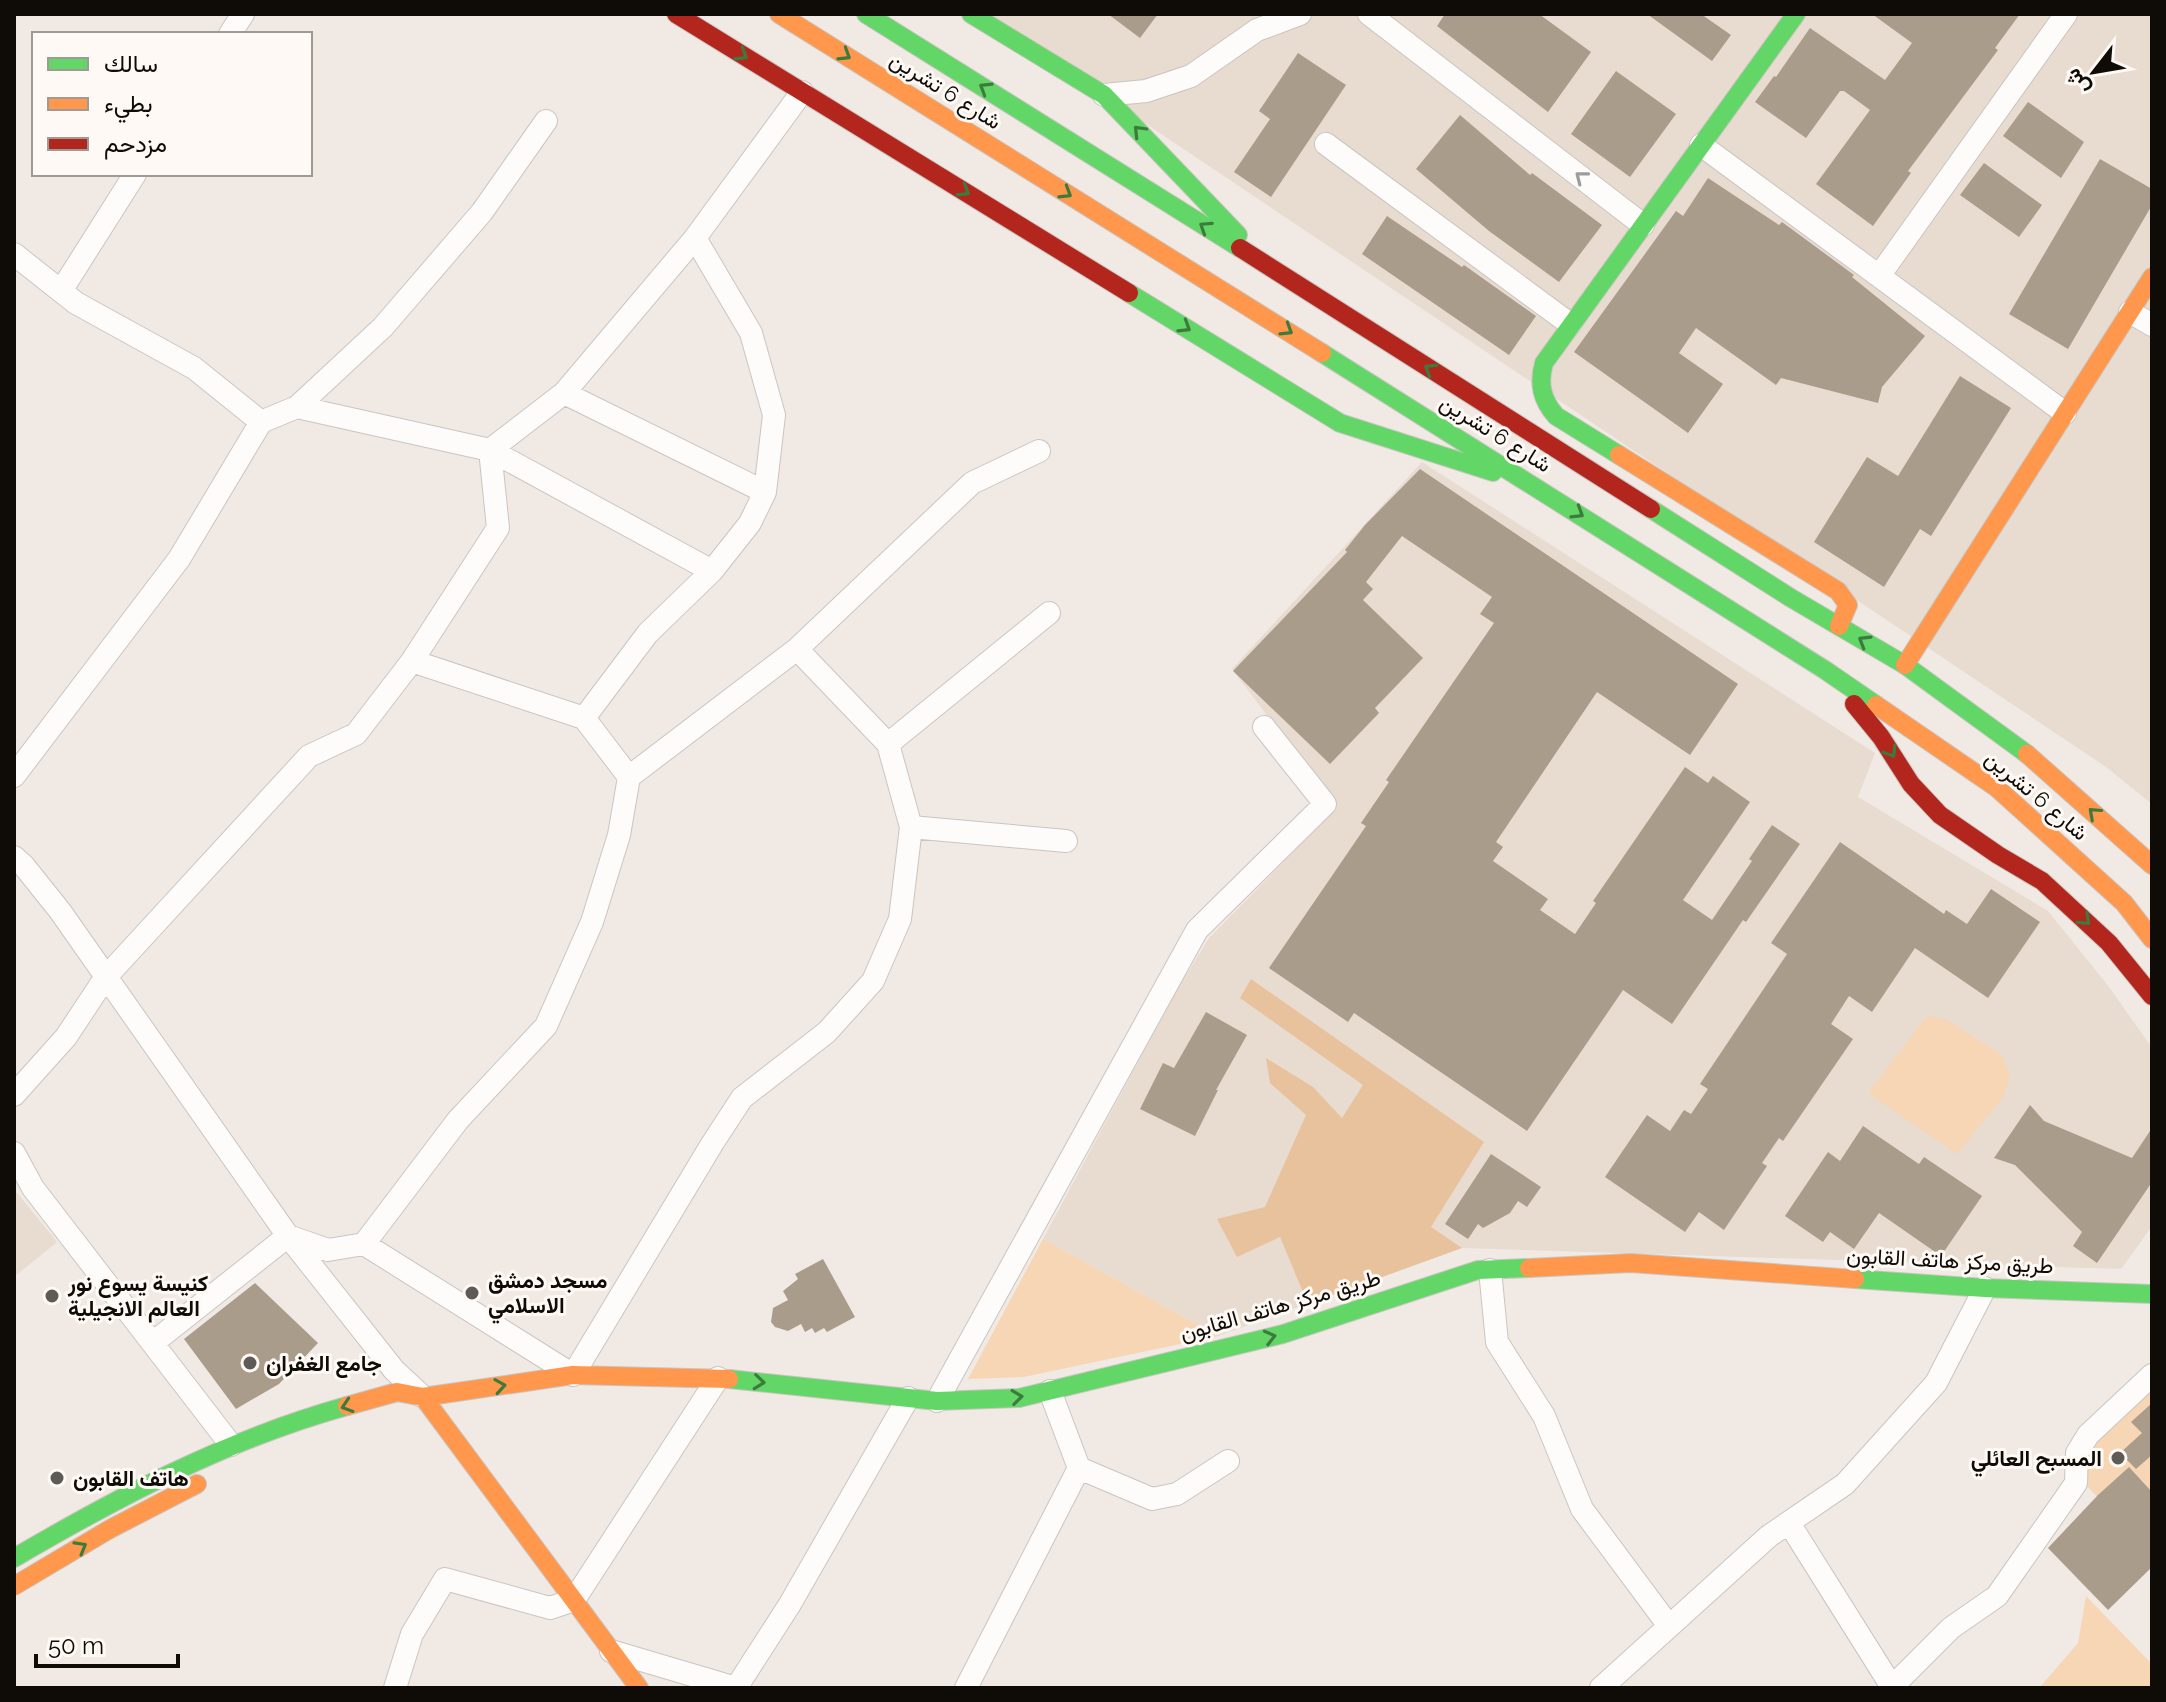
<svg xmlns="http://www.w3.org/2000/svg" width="2166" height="1702" font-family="Raleway,Vazirmatn,sans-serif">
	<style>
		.built { fill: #e8dbd0 }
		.green { fill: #f6d6b5 }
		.forest { fill: #e8c29c }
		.building { fill: #aa9c8b }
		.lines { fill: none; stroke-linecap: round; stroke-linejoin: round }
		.street-casing { stroke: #cac5c0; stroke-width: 24 }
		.fast-casing { stroke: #cac5c0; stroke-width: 20 }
		.slow-casing { stroke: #cac5c0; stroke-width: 20 }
		.jam-casing { stroke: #cac5c0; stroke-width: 20 }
		.street { stroke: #fdfcfb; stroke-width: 22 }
		.fast { stroke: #63d668; stroke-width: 18 }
		.slow { stroke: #ff974d; stroke-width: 18 }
		.jam { stroke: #b3261e; stroke-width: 18 }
		.oneway { stroke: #3d7b3d }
		.oneway2 { stroke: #9e9c9a }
		.poi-dot { fill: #5e5a55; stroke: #fef9f4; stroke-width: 3 }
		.labels { text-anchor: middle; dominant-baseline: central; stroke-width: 6; stroke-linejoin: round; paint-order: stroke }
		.street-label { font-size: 22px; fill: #0f0c08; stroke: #fef9f4 }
		.poi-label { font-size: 22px; font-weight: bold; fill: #0f0c08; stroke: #fef9f4; text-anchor: start }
	</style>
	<rect width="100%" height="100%" fill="#f1eae4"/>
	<!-- built -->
	<path class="built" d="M982 14H2152V804L2106 767Z
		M1422 462 1875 753 1858 797 2048 911 2109 987 2152 1048V1226L2121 1269 1462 1248 1218 1336 1043 1239 1175 993 1209 938 1337 808 1232 669Z
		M14 1189 57 1242 14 1277Z"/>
	<!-- green -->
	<path class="green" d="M1927 1016 1946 1019 2002 1055 2010 1076 2004 1096 1957 1154 1868 1093Z
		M1043 1239 1218 1336 1024 1377 968 1379Z
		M2152 1389V1553L2076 1475 2094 1442Z
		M2086 1596 2152 1664V1688H2039L2078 1643Z"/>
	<!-- forest -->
	<path class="forest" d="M1251 979 1484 1142 1431 1227 1462 1248 1308 1304 1280 1237 1237 1257 1217 1219 1265 1207 1306 1115 1270 1083 1266 1058 1313 1087 1342 1118 1363 1085 1240 998Z"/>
	<!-- building -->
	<path class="building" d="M1108 14H1158L1140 38Z
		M1445 14H1539L1591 52 1548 112 1437 26Z
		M1647 14H1701L1731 35 1712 61Z
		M1872 14H2020L1995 48 1998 50 1908 171 1911 173 1873 226 1816 184 1870 110 1844 91H1840L1806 138 1755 102 1774 76 1776 77 1810 28 1885 80 1912 43Z
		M1298 53 1346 85 1271 197 1234 172 1270 119 1259 111Z
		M1616 71 1676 114 1630 177 1571 134Z
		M2028 102 2084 142 2061 178 2003 136Z
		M1460 115 1530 175 1532 173 1602 225 1559 282 1489 231 1416 169Z
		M2100 159 2152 189V205L2068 349 2009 314Z
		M1984 163 2042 205 2019 237 1960 195Z
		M1708 178 1779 225 1782 222 1854 275 1852 277 1925 336 1882 387 1878 403 1781 378 1776 385 1696 328 1679 353 1723 384 1688 433 1574 352 1676 211 1683 216Z
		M1387 216 1462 267 1464 265 1536 316 1509 355 1362 254Z
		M1960 376 2011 408 1931 536 1920 529 1884 587 1814 542 1867 457 1898 476Z
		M1420 469 1738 684 1690 755 1597 692 1496 842 1503 847 1493 861 1548 899 1540 910 1575 934 1596 903 1593 901 1685 767 1708 783 1713 776 1750 802 1683 900 1712 920 1752 861 1749 859 1772 825 1800 844 1746 922 1743 920 1672 1024 1623 990 1527 1131 1354 1013 1348 1022 1269 968 1366 826 1361 823 1389 782 1386 780 1494 623 1480 614 1492 597 1402 536 1366 582 1373 589 1363 600 1423 658 1375 708 1379 713 1330 764 1233 671 1347 552 1345 550 1365 525Z
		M1840 842 1944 914 1946 910 1967 924 1991 889 2040 922 1988 998 1915 948 1872 1012 1849 996 1831 1024 1853 1039 1783 1141 1779 1138 1762 1163 1767 1166 1724 1230 1699 1212 1685 1232 1605 1177 1647 1115 1670 1131 1684 1110 1691 1114 1708 1089 1700 1084 1787 954 1771 943Z
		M1206 1012 1247 1035 1216 1090H1218L1195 1136 1140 1109 1163 1063 1174 1068Z
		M2030 1105 2044 1121 2132 1158 2152 1128V1182L2097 1263 2073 1246 2082 1232 2015 1165 1994 1158Z
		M1863 1126 1919 1164 1924 1157 1982 1196 1941 1256 1879 1213 1854 1249 1830 1232 1823 1242 1785 1216 1828 1152 1840 1161Z
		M1491 1154 1541 1187 1527 1207 1518 1201 1510 1213 1483 1228 1478 1224 1468 1239 1445 1224Z
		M823 1259 855 1317 827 1332 824 1328 815 1333 812 1328 805 1332 801 1324 788 1331 775 1327 771 1322 773 1308 788 1300 783 1291 798 1279 795 1274Z
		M255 1283 318 1343 279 1384 236 1409 184 1339Z
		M2152 1403V1455L2136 1469 2120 1453 2142 1433 2131 1422Z
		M2129 1467 2152 1492V1567L2108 1610 2048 1548 2098 1495Z"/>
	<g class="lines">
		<defs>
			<path id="street" d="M1369 14 1643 225
				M230 34 243 14
				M1104 95 1146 91 1191 76 1257 30 1300 14
				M1326 144 1570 324
				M1701 145 2065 413
				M14 254 76 303 194 368 261 422
				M1879 276 2066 14
				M61 291 135 174
				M2130 312 2152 325
				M564 393 765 492
				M297 407 383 327 482 212 546 121
				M490 450 712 571
				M584 718 648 633 712 571 750 523 765 492 774 415 751 333 695 238
				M888 744 1049 613
				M14 776 179 559 261 422 297 407 490 450 564 393 695 238 802 92
				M629 777 797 649 972 483 1039 451
				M911 827 1066 841
				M14 857 24 866 60 911 288 1236 394 1370 422 1396
				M14 1095 66 1037 105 978 309 756 356 734 412 661 498 528 490 450
				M14 1153 33 1188 231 1445
				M364 1244 458 1120 546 1026 592 922 619 835 629 777 584 718 412 661
				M1490 1270 1497 1342 1544 1416 1582 1509 1669 1626
				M154 1342 288 1236 328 1250 364 1244 573 1375 712 1144 742 1098 827 1032 873 981 900 919 911 827 888 744 797 649
				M937 1401 1197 930 1325 804 1264 727
				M1079 1468 1152 1499 1177 1494 1228 1461
				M1789 1523 1892 1687
				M611 1651 736 1688
				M395 1688 412 1634 445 1579 550 1608 574 1600 718 1378
				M736 1688 790 1604 908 1398
				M966 1688 1079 1468 1050 1391
				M1601 1688 1769 1536 1845 1484 1936 1383 1985 1288
				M1891 1688 1951 1628 1997 1596 2076 1483 2077 1453 2088 1435 2152 1375"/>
			<path id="fast" d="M866 14 1240 248
				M971 14 1104 95 1238 235
				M1129 293 1340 423 1493 472
				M1322 353 1825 670 1876 705
				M1619 455 1556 416C1542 400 1538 384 1544 363L1796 14
				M1651 509 1791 598 1905 665 2027 754
				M1855 1279 1985 1288 2152 1294
				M729 1379 937 1401 1019 1398 1283 1334 1478 1270 1529 1268
				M14 1558C120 1496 228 1439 347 1406"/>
			<path id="slow" d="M779 14 1322 353
				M1619 455 1838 591 1848 605 1839 626
				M1905 665 2152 277
				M1876 705 1997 788 2124 903 2152 939
				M2027 754 2152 865
				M1529 1268 1631 1263 1855 1279
				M423 1397 639 1688
				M347 1406 397 1392 423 1397 573 1375 729 1379
				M14 1586 110 1529 197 1484"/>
			<path id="jam" d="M676 14 1129 293
				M1240 248 1651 509
				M1854 704 1881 737 1911 784 1940 815 1998 855 2042 881 2109 943 2152 996"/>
		</defs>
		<!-- street casing -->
		<use href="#street" class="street-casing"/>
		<!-- fast casing -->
		<use href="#fast" class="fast-casing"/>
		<!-- slow casing -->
		<use href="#slow" class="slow-casing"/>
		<!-- jam casing -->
		<use href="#jam" class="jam-casing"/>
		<!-- street -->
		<use href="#street" class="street"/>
		<!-- fast -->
		<use href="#fast" class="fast"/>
		<!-- slow -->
		<use href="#slow" class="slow"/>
		<!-- jam -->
		<use href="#jam" class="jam"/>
	</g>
	<!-- one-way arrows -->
	<defs><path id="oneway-chevron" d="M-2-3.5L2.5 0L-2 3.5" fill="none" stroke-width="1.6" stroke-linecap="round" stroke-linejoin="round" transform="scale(2)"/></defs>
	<g class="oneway">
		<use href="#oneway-chevron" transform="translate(742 55) rotate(32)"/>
		<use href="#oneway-chevron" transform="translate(845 55) rotate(32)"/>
		<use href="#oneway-chevron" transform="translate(985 88) rotate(-148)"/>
		<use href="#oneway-chevron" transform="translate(1139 131) rotate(-134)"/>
		<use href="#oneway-chevron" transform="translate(964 191) rotate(32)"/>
		<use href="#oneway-chevron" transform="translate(1066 193) rotate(32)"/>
		<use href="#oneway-chevron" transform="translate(1205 227) rotate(-147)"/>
		<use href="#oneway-chevron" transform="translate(1185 327) rotate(32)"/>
		<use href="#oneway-chevron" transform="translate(1287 330) rotate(32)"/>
		<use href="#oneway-chevron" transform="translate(1430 369) rotate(-148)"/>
		<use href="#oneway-chevron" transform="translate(1578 513) rotate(32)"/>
		<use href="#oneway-chevron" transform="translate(1864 641) rotate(-149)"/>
		<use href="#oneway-chevron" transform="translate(1891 752) rotate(58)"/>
		<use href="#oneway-chevron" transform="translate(2094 813) rotate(-138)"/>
		<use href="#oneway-chevron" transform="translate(2085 920) rotate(43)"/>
		<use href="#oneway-chevron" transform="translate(1270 1337) rotate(-14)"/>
		<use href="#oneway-chevron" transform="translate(759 1382) rotate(6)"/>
		<use href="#oneway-chevron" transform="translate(500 1386) rotate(-9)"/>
		<use href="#oneway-chevron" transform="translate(1017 1397) rotate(-7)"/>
		<use href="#oneway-chevron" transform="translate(347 1406) rotate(162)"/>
		<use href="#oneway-chevron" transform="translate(81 1547) rotate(-30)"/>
	</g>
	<use class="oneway2" href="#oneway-chevron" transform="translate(1581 177) rotate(-142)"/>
	<!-- markers -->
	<g class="poi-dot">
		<circle cx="472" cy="1293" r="8"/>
		<circle cx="52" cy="1296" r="8"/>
		<circle cx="250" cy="1363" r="8"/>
		<circle cx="2118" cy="1458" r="8"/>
		<circle cx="57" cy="1478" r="8"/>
	</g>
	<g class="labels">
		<!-- street labels -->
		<g class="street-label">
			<text transform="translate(946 90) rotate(32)">شارع 6 تشرين</text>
			<text transform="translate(1496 433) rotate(32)">شارع 6 تشرين</text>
			<text transform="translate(2037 795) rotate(40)">شارع 6 تشرين</text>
			<text transform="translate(1950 1260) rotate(3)">طريق مركز هاتف القابون</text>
			<text transform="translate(1280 1305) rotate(-16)">طريق مركز هاتف القابون</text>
		</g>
		<!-- poi labels -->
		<g class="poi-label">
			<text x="488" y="1280">مسجد دمشق<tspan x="488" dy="25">الاسلامي</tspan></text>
			<text x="68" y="1283">كنيسة يسوع نور<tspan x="68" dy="25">العالم الانجيلية</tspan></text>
			<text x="266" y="1363">جامع الغفران</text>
			<text x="2102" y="1458" text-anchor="end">المسبح العائلي</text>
			<text x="73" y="1478">هاتف القابون</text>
		</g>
	</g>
	<!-- border -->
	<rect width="2166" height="1702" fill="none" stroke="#0f0c08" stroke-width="32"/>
	<!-- legend -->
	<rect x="32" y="32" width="280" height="144" fill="#fef9f4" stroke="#9e9a96" stroke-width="2"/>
	<rect x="48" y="58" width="40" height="12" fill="#63d668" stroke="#9e9a96" stroke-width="2"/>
	<text x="104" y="72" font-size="24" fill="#0f0c08">سالك</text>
	<rect x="48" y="98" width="40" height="12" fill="#ff974d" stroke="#9e9a96" stroke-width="2"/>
	<text x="104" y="112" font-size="24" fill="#0f0c08">بطيء</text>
	<rect x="48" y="138" width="40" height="12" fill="#b3261e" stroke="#9e9a96" stroke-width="2"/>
	<text x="104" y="152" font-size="24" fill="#0f0c08">مزدحم</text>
	<!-- north arrow -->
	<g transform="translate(2094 72) rotate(239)" stroke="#fef9f4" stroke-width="6" paint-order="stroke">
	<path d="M0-6L14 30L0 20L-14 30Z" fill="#0f0c08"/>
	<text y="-12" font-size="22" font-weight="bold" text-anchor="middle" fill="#0f0c08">ش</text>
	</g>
	<!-- scale -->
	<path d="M36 1654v12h142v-12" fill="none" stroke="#0f0c08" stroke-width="4"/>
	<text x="48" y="1654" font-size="24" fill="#0f0c08" stroke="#fef9f4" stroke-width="6" paint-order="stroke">50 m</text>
</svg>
